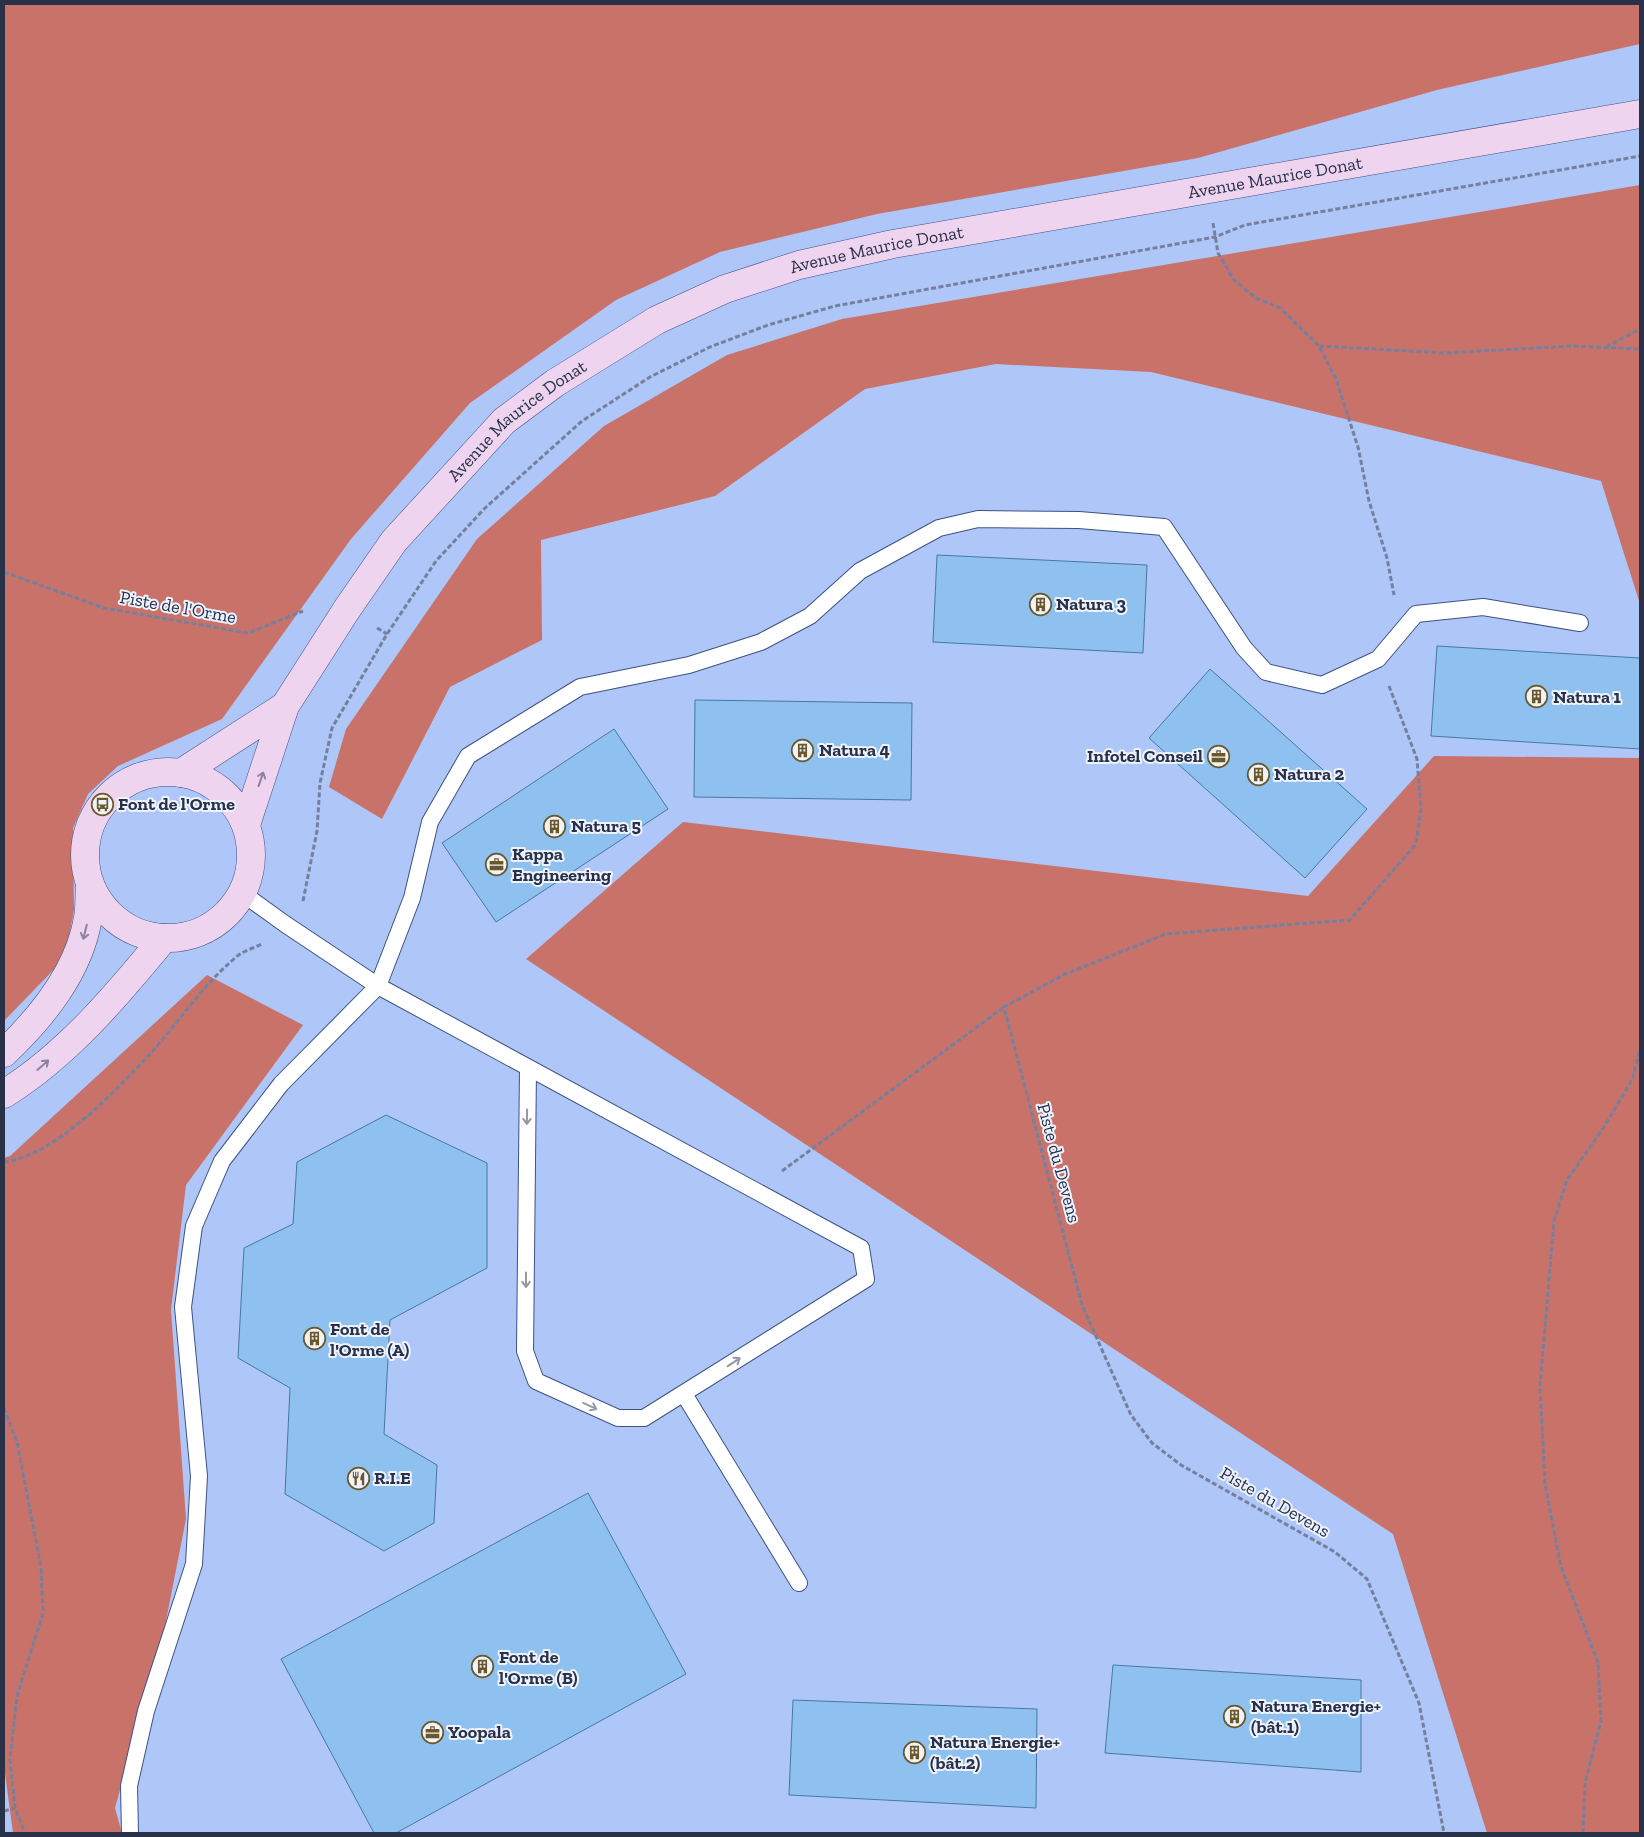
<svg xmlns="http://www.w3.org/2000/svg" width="1644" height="1837" font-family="'Zilla Slab',serif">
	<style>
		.built { fill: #afc6f8 }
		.forest { fill: #c9726a }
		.building { fill: #8ec1ef; stroke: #4778a2 }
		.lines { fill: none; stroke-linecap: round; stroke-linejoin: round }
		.service-casing { stroke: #3e5283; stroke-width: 18 }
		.secondary-casing { stroke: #3e5283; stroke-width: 29 }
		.path { stroke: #74809d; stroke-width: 3; stroke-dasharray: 5 2.5; stroke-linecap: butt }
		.service { stroke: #fff; stroke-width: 16 }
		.secondary { stroke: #efd4f0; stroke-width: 28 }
		.oneway { stroke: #8c829c }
		.oneway2 { stroke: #9498a3 }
		.labels { text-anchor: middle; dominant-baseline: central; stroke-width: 4; stroke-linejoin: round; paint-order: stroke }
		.street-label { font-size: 18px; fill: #283147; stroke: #eef3ff }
		.poi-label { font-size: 18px; font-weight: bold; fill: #283147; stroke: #eef3ff; text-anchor: start }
	</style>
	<rect width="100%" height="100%" fill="#c3d2f5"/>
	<!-- built -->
	<path class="built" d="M4 4H1640V1833H4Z"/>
	<!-- forest -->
	<path class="forest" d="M4 4H1640V44L1437 90 1198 158 877 214 720 252 616 300 470 403 351 539 222 719 118 766 88 794 73 828 74 910 65 958 4 1021Z
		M1640 185V604L1601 481 1151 372 996 364 865 389 715 496 541 540 542 640 450 687 382 819 329 787 346 729 477 539 604 426 727 355 842 319Z
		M1434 756 1640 758V1833H1487L1393 1534 526 959 683 822 1308 896Z
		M207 975 303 1025 186 1185 171 1310 186 1519 163 1636 115 1808 122 1833H13L4 1766V1158L10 1156Z"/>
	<!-- building -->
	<path class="building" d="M937 555 1147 565 1143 653 933 642Z
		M1437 646 1640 658V749L1431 736Z
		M1210 669 1367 809 1305 878 1149 738Z
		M695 700 912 703 911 800 694 797Z
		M614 729 668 809 496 922 442 843Z
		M386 1115 487 1163V1268L390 1320 384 1434 437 1465 434 1523 384 1551 285 1494 290 1388 238 1358 244 1248 293 1224 297 1162Z
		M588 1493 686 1674 396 1833H374L281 1659Z
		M1113 1665 1361 1680V1772L1105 1753Z
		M793 1700 1037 1709 1036 1808 789 1795Z"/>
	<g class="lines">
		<defs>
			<path id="service" d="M242 893 285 924 378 986 861 1248 866 1279 644 1418H618L536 1381 525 1351 528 1068
				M684 1394 799 1583
				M130 1833 129 1786 146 1711 194 1564 199 1476 183 1307 194 1226 222 1161 281 1084 378 986 412 898 430 822 468 756 580 687 689 665 761 642 810 616 860 571 939 528 978 519 1079 520 1164 527 1244 648 1266 672 1322 685 1378 659 1416 614 1483 607 1580 623"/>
			<g id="secondary">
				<circle cx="168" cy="855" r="83"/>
				<path d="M181 773 285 706"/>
				<path id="s1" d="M246 825 285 706 347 609 394 541 504 421 555 383 657 320 725 289 799 265 893 244 1640 114"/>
				<path d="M4 1053C42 1017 79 972 88 918 90 907 89 895 90 884"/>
				<path d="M4 1094C67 1055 117 995 164 938"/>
			</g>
		</defs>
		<!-- service casing -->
		<use href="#service" class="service-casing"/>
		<!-- secondary casing -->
		<use href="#secondary" class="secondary-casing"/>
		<!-- path -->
		<path class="path" d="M1213 223 1218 253 1234 280 1256 298 1280 308 1319 346 1336 379 1358 447 1369 501 1387 558 1394 595
			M1319 346 1445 353 1572 346 1640 349
			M1606 347 1640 329
			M4 572 104 608 248 633 303 611
			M377 628 387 634
			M1389 686 1417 759 1421 810 1416 844 1350 920 1166 934 1063 975 1004 1007 1082 1305 1131 1415 1152 1443 1181 1465 1335 1552 1367 1579 1419 1703 1444 1833
			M303 901 317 831 320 783 332 728 387 634 436 561 484 509 582 421 650 377 710 347 768 325 835 306 1215 237 1245 225 1640 156
			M4 1162C54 1156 115 1092 149 1055 178 1023 202 986 235 958 242 951 254 948 262 944
			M782 1171 1004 1007
			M4 1408 17 1442 41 1567 43 1613 17 1696 10 1759 15 1808 25 1833
			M4 1811 15 1808
			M1583 1833 1585 1783 1601 1721 1598 1662 1561 1567 1545 1484 1540 1386 1554 1221 1567 1180 1602 1130 1633 1078 1640 1048"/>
		<!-- service -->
		<use href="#service" class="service"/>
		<!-- secondary -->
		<use href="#secondary" class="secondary"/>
	</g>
	<!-- one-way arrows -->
	<defs><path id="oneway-shaft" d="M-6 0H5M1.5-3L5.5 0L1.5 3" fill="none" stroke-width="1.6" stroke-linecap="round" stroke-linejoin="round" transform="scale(1.25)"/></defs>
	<g class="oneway">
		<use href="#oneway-shaft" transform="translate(261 779) rotate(-71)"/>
		<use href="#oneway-shaft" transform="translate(85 932) rotate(104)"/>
		<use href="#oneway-shaft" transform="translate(43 1065) rotate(-41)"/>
	</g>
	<g class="oneway2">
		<use href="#oneway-shaft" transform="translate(527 1117) rotate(91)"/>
		<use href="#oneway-shaft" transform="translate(526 1280) rotate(90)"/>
		<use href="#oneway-shaft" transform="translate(734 1362) rotate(-33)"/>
		<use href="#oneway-shaft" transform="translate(590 1406) rotate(25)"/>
	</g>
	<!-- icons -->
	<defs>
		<symbol id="building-ring" viewBox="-11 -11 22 22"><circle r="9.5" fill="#eef3ff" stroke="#6c5726" stroke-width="1.5"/><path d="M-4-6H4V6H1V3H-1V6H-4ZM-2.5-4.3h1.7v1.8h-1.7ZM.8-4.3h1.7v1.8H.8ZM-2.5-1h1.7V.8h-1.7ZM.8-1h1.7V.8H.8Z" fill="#6c5726"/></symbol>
		<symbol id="office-ring" viewBox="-11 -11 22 22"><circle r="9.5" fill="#eef3ff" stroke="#6c5726" stroke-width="1.5"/><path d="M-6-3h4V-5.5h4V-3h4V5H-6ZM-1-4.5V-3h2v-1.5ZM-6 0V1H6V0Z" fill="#6c5726"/></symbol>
		<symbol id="bus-ring" viewBox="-11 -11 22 22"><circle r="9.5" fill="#eef3ff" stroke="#6c5726" stroke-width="1.5"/><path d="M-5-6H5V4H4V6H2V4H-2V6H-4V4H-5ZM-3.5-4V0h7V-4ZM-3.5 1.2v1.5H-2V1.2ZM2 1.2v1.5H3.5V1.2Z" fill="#6c5726"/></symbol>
		<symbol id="restaurant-ring" viewBox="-11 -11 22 22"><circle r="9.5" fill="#eef3ff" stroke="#6c5726" stroke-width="1.5"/><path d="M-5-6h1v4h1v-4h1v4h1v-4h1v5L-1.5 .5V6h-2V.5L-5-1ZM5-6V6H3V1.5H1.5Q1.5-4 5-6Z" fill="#6c5726"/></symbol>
	</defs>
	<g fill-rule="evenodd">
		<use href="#building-ring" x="1028" y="592" width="25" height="25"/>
		<use href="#building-ring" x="1524" y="684" width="25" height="25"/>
		<use href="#building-ring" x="790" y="738" width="25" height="25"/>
		<use href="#office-ring" x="1206" y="744" width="25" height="25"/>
		<use href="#building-ring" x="1246" y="762" width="25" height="25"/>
		<use href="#bus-ring" x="90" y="792" width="25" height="25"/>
		<use href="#building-ring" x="542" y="814" width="25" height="25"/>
		<use href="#office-ring" x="484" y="852" width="25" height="25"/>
		<use href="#building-ring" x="302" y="1326" width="25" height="25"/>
		<use href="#restaurant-ring" x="346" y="1466" width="25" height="25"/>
		<use href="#building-ring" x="470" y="1654" width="25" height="25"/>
		<use href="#building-ring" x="1222" y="1704" width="25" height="25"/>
		<use href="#office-ring" x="420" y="1720" width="25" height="25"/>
		<use href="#building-ring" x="902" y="1740" width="25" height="25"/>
	</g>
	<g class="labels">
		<!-- street labels -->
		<g class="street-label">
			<text stroke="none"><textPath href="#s1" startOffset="1306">Avenue Maurice Donat</textPath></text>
			<text stroke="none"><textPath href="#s1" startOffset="901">Avenue Maurice Donat</textPath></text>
			<text stroke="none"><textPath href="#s1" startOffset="496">Avenue Maurice Donat</textPath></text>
			<text transform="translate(178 607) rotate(10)">Piste de l'Orme</text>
			<text transform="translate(1059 1163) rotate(75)">Piste du Devens</text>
			<text transform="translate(1275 1502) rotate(30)">Piste du Devens</text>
		</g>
		<!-- poi labels -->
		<g class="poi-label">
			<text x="1056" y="604">Natura 3</text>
			<text x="1553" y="697">Natura 1</text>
			<text x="819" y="750">Natura 4</text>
			<text x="1203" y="756" text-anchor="end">Infotel Conseil</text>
			<text x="1274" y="774">Natura 2</text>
			<text x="118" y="804">Font de l'Orme</text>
			<text x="571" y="826">Natura 5</text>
			<text x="512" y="854">Kappa<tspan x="512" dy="21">Engineering</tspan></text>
			<text x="330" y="1329">Font de<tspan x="330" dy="21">l'Orme (A)</tspan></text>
			<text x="374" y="1478">R.I.E</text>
			<text x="499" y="1657">Font de<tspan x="499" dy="21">l'Orme (B)</tspan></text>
			<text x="1251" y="1706">Natura Energie+<tspan x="1251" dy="21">(bât.1)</tspan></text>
			<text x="448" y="1732">Yoopala</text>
			<text x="930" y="1742">Natura Energie+<tspan x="930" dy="21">(bât.2)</tspan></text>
		</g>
	</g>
	<!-- border -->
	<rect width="1644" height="1837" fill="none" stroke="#283147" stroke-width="10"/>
</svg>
